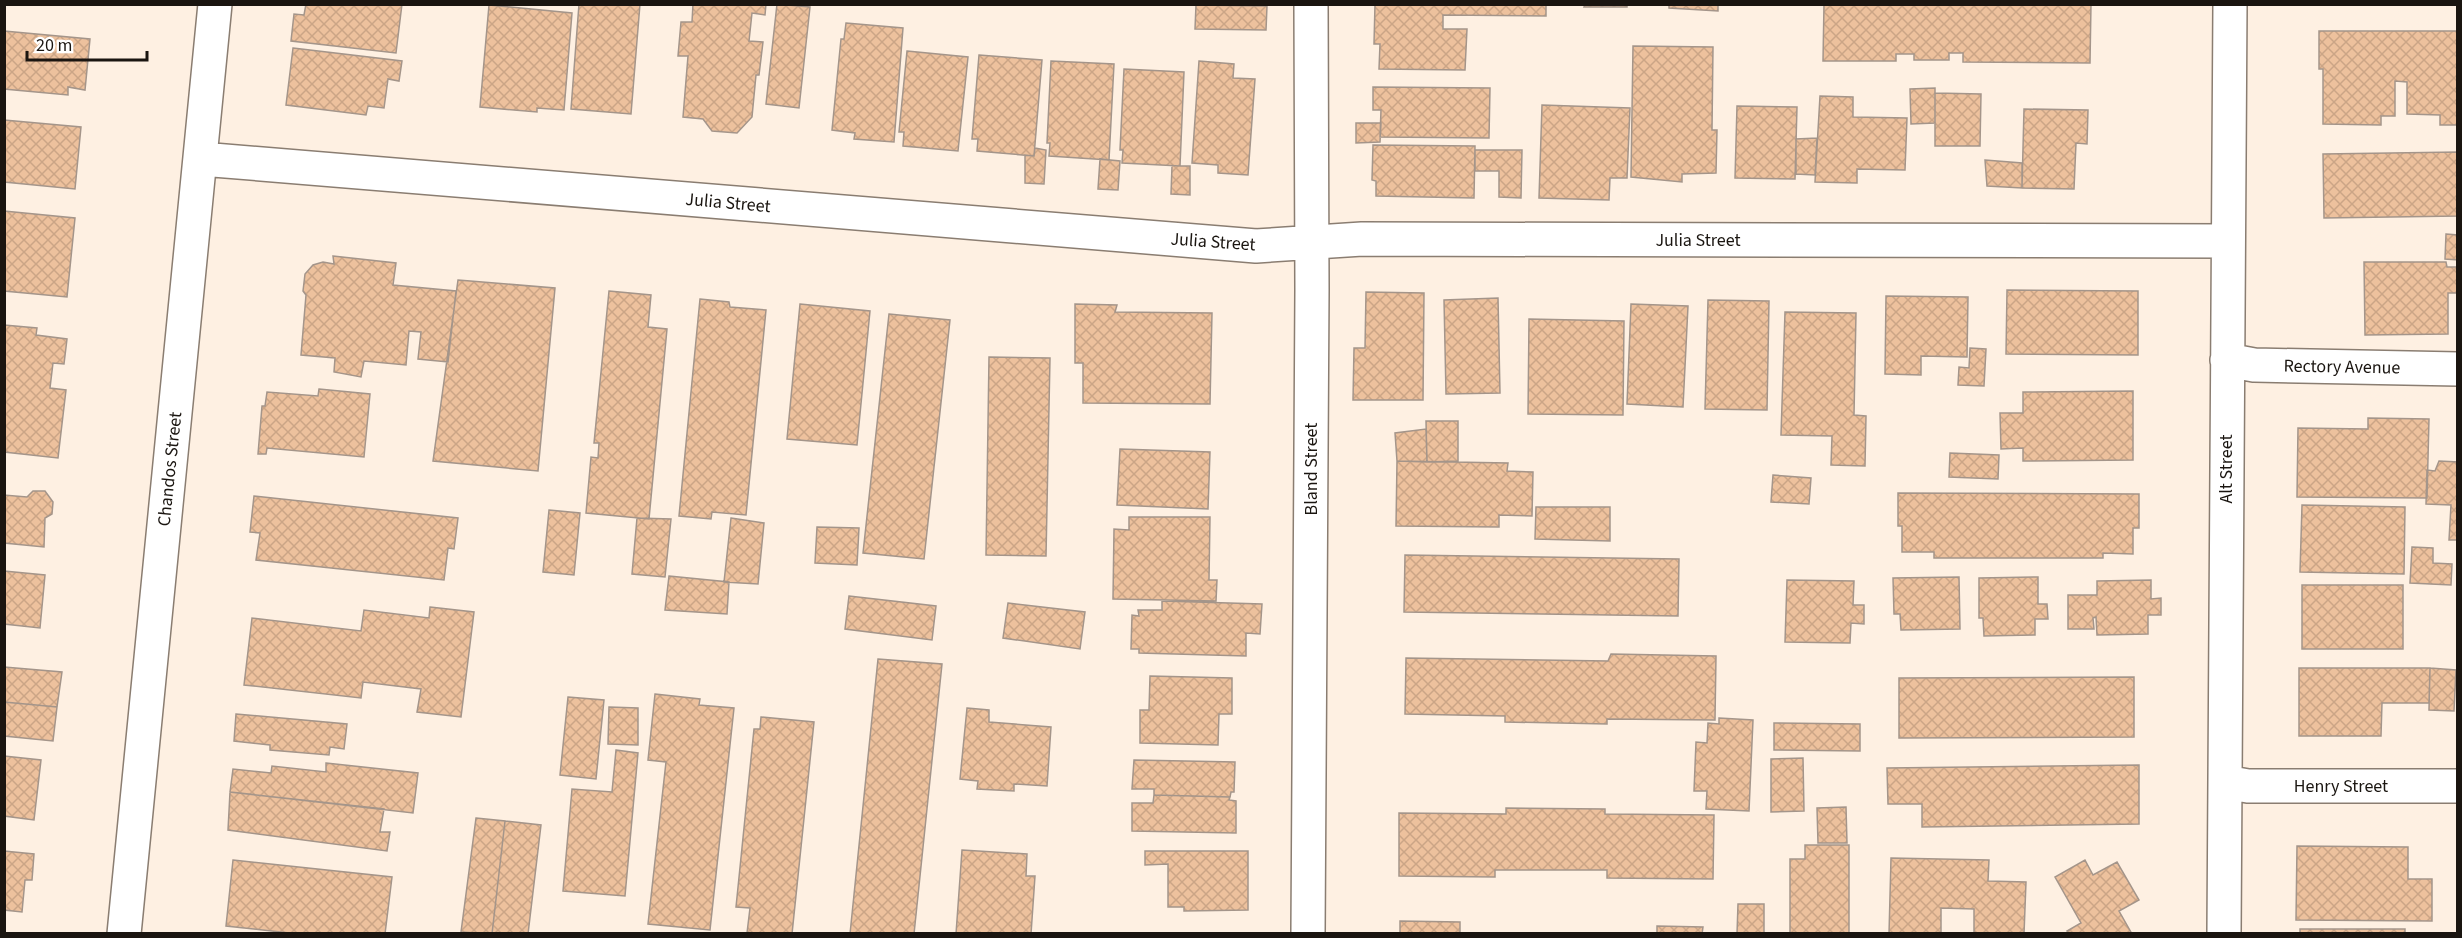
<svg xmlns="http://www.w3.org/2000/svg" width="2462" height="938" font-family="'Source Sans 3',sans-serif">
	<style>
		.building { fill: url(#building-cross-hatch); stroke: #a4958a; stroke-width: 1.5 }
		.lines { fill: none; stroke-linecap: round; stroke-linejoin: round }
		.minor-casing { stroke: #8a7d71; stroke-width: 36 }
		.minor { stroke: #fff; stroke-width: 33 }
		.labels { text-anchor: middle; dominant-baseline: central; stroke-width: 6; stroke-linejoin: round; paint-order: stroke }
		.street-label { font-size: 18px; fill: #1a1510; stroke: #fff }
	</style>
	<defs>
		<pattern id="building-cross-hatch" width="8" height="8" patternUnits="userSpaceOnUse" patternTransform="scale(1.5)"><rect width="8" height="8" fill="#edc19d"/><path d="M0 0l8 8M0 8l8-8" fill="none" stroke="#cba586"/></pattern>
	</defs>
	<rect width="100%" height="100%" fill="#fef0e2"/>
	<!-- building -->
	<path class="building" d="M306 4H402L396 53 291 41 294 14 304 15Z
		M579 4H640L631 114 571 109Z
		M693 4H766L765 15 752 13 749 41 763 42 759 75H756L752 117 737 133 712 131 703 119 683 117 688 56H678L681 22H692Z
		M777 4 810 7 799 108 766 104Z
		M1375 4H1546V16L1443 15V29H1467L1465 70 1379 69 1380 44H1374Z
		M1585 4H1627V7H1584Z
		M1669 4H1718V11L1669 8Z
		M1824 4H2091L2090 63 1963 62V53H1949V60H1914V54H1896V61H1823Z
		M489 5 572 13 564 110 537 108V112L480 107Z
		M1196 5 1267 6 1266 30 1195 29Z
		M846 23 903 28 894 142 854 139 855 133 832 130 841 39H844Z
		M4 31 90 39 85 90 68 87V95L4 89Z
		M2319 31H2458V125H2440V115L2407 114V82L2395 81V116H2381V125L2323 124V69H2319Z
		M1633 46 1713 47 1712 130H1717L1716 173 1682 174V182L1631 177Z
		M293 48 402 61 399 81 388 79 384 108 368 106 366 115 286 105Z
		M907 51 968 57 958 151 903 146 904 132H899Z
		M979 55 1042 60 1034 156 977 151 978 139H972Z
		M1051 61 1114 64 1109 160 1049 156 1050 143H1047Z
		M1199 61 1234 64 1233 78 1255 79 1248 175 1218 173V165L1192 163Z
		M1124 69 1184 72 1180 166 1122 163 1123 150H1120Z
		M1373 87 1490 88 1489 138 1380 137 1381 110H1373Z
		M1935 88V123L1911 124 1910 89Z
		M1935 93 1981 94 1980 146H1935Z
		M1820 96 1853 97V117L1907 118 1905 170 1857 169V183L1815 182Z
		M1542 105 1630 108 1627 178H1610L1609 200 1539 198Z
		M1737 106 1797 107 1795 179 1735 178Z
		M2024 109 2088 110 2087 144 2076 143 2074 189 2022 188Z
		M4 120 81 127 75 189 4 182Z
		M1356 123H1381L1380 142 1356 143Z
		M1817 138 1815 175 1796 174V139Z
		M1373 145 1475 146 1474 198 1376 196V181L1372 180Z
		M1035 148 1046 150 1044 184 1025 183V155L1034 156Z
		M1475 150H1522L1521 198 1499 197V171H1475Z
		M2458 152V216L2324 218 2323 154Z
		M1100 159 1120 161 1118 190 1098 189Z
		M1985 160 2022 163V188L1987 186Z
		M1172 166H1190V195L1171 194Z
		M4 211 75 218 67 297 4 291Z
		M2446 234 2458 235V260L2445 259Z
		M333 256 396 263 393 285 456 291 448 362 418 359 421 332 409 331 406 365 364 361 361 377 334 372 335 358 301 355 306 295 303 291 305 274 313 265 323 262 334 264Z
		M2364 262H2446L2447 267H2458V293H2448V334L2365 335Z
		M458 280 555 288 538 471 433 461Z
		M2007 290 2138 291V355L2006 354Z
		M609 291 651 295 648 327 667 329 649 519 586 513 591 457 598 458 599 443H594Z
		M1366 292 1424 293 1423 400H1353L1354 348H1365Z
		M1886 296 1968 297 1967 357 1921 356V375L1885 374Z
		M1498 298 1500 393 1446 394 1444 300Z
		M700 299 729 302 730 307 766 310 746 515 712 512 711 519 679 516Z
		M1708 300 1769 301 1767 410 1705 409Z
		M800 304 870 311 857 445 787 439Z
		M1075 304 1117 305 1115 312 1212 313 1210 404 1083 403V363H1075Z
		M1631 304 1688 306 1683 407 1627 404Z
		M1785 312 1856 313 1854 415 1866 416 1865 466 1831 465 1832 436 1781 435Z
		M889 314 950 320 924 559 863 553Z
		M1529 319 1624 321 1623 415 1528 414Z
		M4 325 37 328 36 335 67 339 64 364 53 363 50 388 66 390 58 458 4 452Z
		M1970 348 1986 349 1984 386 1958 385 1959 367 1969 368Z
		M989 357 1050 358 1046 556 986 555Z
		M319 389 370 394 364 457 267 448 266 454H258L262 406H265L267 392 318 396Z
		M2133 391V460L2023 461V448L2001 449 2000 413H2023V392Z
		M2368 418 2429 419 2427 498 2297 497 2298 428 2368 429Z
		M1426 421H1458V461L1427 462Z
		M1426 429 1427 462 1397 461 1395 433Z
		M1120 449 1210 452 1208 509 1117 505Z
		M1950 453 1999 455 1998 479 1949 477Z
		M1397 461 1508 463 1507 471 1533 472 1532 516 1499 515V527L1396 526Z
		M2439 461 2458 462V540H2449L2451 505 2426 504 2427 470 2435 471Z
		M1773 475 1811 478 1809 504 1771 502Z
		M33 491H45L53 502 52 514 45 518 44 547 4 543V495L27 497Z
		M1898 493 2139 494V528H2133V554L2103 553V558H1934V552H1902V526H1898Z
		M254 496 458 518 454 549 448 548 444 580 256 560 260 533 250 532Z
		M2302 505 2405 507 2404 574 2300 572Z
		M1536 507H1610V541L1535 539Z
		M549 510 580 513 574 575 543 572Z
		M1129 517H1210L1209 580H1217L1216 601 1113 599 1114 529 1129 530Z
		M637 518 671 519 665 577 632 574Z
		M731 518 764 523 758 584 724 582Z
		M817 527 859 528 857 565 815 563Z
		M2412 547 2433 548V563L2452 564 2451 585 2410 583Z
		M1405 555 1679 559 1678 616 1404 612Z
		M4 571 45 575 40 628 4 624Z
		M669 576 729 582 727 614 665 610Z
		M1959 577 1960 629 1901 630 1900 614H1894L1893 578Z
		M2038 577V604H2047L2048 619H2035V635L1984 636 1983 618H1979V578Z
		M1787 580 1854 581 1853 605H1864V624L1851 623 1850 643 1785 642Z
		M2151 580V599L2161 598V615H2148V634L2097 635 2096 617 2093 618 2094 629H2068V595H2097V581Z
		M2302 585H2403V649H2302Z
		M849 596 936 606 932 640 845 629Z
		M1162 601 1262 604 1260 634 1246 633V656L1139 653V649H1131L1132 615 1139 616 1138 610H1162Z
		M1008 603 1085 612 1080 649 1003 638Z
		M430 607 474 612 461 717 417 712 421 689 363 682 361 698 244 685 252 618 361 631 364 610 429 618Z
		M1611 654 1716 656 1715 720 1607 719V724L1505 722V716L1405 714 1406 658 1608 661Z
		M878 659 942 664 914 934H850Z
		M4 667 62 672 57 707 4 702Z
		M2299 668H2430L2429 703H2382L2381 736H2299Z
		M2430 668 2456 670 2454 711 2429 710Z
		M1150 676 1232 678V714H1219L1218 745 1140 743V710H1149Z
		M2134 677V737L1899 738V678Z
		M655 694 700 699 699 705 734 708 710 930 648 924 666 762 648 760Z
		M568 697 604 700 596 779 560 775Z
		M4 702 57 707 53 741 4 736Z
		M609 707 638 708V745L608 744Z
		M967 708 989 710V722L1051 727 1047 786 1014 784V791L977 789 978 781 960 779Z
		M236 714 347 724 344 749 330 747 329 755 270 750V745L234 741Z
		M761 717 814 722 792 934 747 933 750 908 736 907 754 729H760Z
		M1719 718 1753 720 1749 811 1706 809 1707 791H1694L1696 742 1707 743 1708 723 1719 724Z
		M1774 723 1860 724V751L1774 750Z
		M616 750 638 753 625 896 563 891 572 789 612 792Z
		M4 756 41 760 34 820 4 816Z
		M1803 758 1804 811 1771 812V759Z
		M1134 760 1235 762 1234 792H1231L1230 797 1154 795V789H1132Z
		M326 763 418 773 413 813 230 792 233 769 271 773 272 766 326 772Z
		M2139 765V824L1922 827V804H1888L1887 768Z
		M230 792 384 809 380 832H390L387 851 228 830Z
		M1154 795 1230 797 1229 800 1236 801V833L1132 831V803H1153Z
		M1846 807 1847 843H1818L1817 808Z
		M1506 808 1605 809V814L1714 815 1713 879 1607 878V870H1495V877L1399 876V813L1506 814Z
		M476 818 505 821 492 934 461 932Z
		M505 821 541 825 528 934H492Z
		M1805 845H1849V934H1790V859H1805Z
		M2297 846 2408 847V879H2432V921L2296 920Z
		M962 850 1027 854 1026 876H1035L1031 934H956Z
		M4 851 34 854 32 880H25L22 912 4 910Z
		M1145 851H1248V910L1184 911V907H1168V864L1145 865Z
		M1891 858 1989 860 1988 881 2026 882 2024 934H1974V909L1941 908V934H1889Z
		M233 860 392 877 385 934H298L226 926Z
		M2085 860 2093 875 2117 862 2139 900 2119 911 2132 934H2069L2067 931 2081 923 2055 877Z
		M1738 904H1764V934H1737Z
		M1400 921 1460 922V933L1486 934H1400Z
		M1657 926 1703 927 1702 934H1657Z
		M2300 929H2405V934H2300Z"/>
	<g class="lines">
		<defs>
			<path id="minor" d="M201 159 1256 246 1362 239 2227 241
				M2227 360 2254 365 2458 369
				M2225 782 2248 786H2458
				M124 934 215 4
				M1308 934 1312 290 1311 4
				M2224 934 2230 4"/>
		</defs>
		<!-- minor casing -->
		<use href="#minor" class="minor-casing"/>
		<!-- minor -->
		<use href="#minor" class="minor"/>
	</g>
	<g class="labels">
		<!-- street labels -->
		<g class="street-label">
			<text transform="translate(728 203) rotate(5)">Julia Street</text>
			<text x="1698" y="240">Julia Street</text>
			<text transform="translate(1213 242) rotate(4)">Julia Street</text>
			<text transform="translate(2342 367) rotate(1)">Rectory Avenue</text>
			<text transform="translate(170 469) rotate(-84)">Chandos Street</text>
			<text transform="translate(1311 469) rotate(-90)">Bland Street</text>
			<text transform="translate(2226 469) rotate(-90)">Alt Street</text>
			<text x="2341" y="786">Henry Street</text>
		</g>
	</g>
	<!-- border -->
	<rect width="2462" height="938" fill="none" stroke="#1a1510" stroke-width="12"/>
	<!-- scale -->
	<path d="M27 51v9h120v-9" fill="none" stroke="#1a1510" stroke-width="3"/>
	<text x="36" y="51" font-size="18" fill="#1a1510" stroke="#ffffff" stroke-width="4.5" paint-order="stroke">20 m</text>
</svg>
